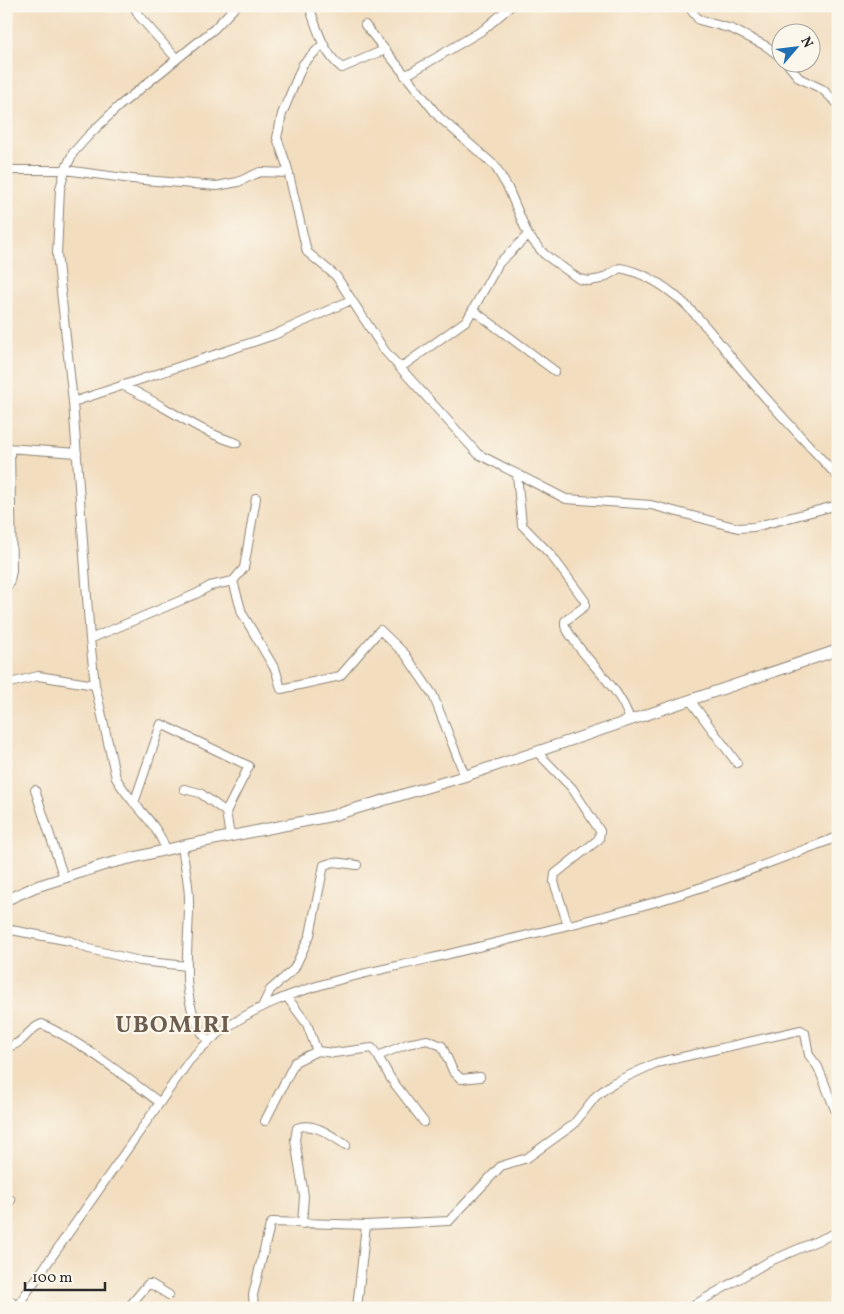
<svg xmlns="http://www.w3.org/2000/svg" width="844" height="1314" font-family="Vollkorn,serif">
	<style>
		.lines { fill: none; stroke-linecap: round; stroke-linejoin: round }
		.minor-casing { stroke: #8e8475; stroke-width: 10 }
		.major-casing { stroke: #8e8475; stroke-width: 12 }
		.minor { stroke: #fff; stroke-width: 8 }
		.major { stroke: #fff; stroke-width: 10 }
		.labels { text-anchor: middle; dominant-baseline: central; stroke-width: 4.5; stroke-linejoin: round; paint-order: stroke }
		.district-label { font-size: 24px; font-weight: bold; letter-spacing: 1px; fill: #6d5d4e; stroke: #fbf7ec }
	</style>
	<rect width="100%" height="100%" fill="#fbf7ec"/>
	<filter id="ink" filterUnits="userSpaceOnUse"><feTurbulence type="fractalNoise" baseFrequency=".02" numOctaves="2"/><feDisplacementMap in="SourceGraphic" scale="10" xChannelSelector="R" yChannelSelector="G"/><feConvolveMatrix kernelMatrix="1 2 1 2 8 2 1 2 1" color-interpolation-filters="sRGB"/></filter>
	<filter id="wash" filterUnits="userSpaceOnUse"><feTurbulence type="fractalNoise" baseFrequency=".0096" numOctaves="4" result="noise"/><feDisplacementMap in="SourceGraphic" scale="20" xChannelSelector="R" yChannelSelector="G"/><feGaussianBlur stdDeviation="1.12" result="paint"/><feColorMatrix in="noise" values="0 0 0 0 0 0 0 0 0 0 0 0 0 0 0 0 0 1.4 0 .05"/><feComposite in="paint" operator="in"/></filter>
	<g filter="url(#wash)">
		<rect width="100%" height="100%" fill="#f2ddbf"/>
	</g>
	<g filter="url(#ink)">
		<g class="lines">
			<defs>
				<path id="minor" d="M134 6 139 16 176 58
					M309 6C317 28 323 53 342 68L384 50
					M691 6V10L699 20 732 29 766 46 782 58
					M365 25 439 117 495 166 508 188 528 235 544 254 579 279 589 281 601 279 620 268C677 279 710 333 745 374 775 410 807 443 838 477
					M323 44 303 64 282 114 277 138 287 166 307 252 336 276 385 351 478 454 566 499 651 505 738 528 754 527 838 505
					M786 62 799 78 822 89 838 104
					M405 76 483 30 511 6
					M6 170H65L132 179 217 186 238 182 260 172 289 173
					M473 310 555 371
					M400 368 467 320 499 263 528 235
					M122 385C161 403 196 431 237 443
					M73 402 274 335 351 300
					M7 448 77 453
					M517 475 522 525 551 555 585 601V606L565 621V626C583 661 618 682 630 720
					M233 581 244 568 256 498
					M6 588 9 584 12 571 10 448
					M90 639 196 594 210 586 233 581 242 613 276 671 281 689 340 676 380 630 405 654 433 695 465 776
					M6 684 38 676 95 685
					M690 700 737 763
					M537 752 572 788 600 831 599 839 555 874 554 882 568 925
					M184 789 200 793 226 812
					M35 790 64 878
					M134 803 161 724 249 766 226 812 230 836
					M182 846C184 863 189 882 189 899 190 946 176 1000 207 1040
					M166 850C156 820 131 805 116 778L95 685 90 639 73 402 57 254 60 189 65 170 73 153 88 136 119 106 214 29 236 6
					M6 929 70 941 89 949 140 961 187 966
					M287 997 307 1024 317 1051 334 1053 372 1048 378 1056 407 1044 427 1040 442 1046 453 1071 461 1079 480 1077
					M263 1005 270 990 294 969 310 935 324 865 334 862 357 865
					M6 1047C26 1044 26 1029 42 1024 84 1044 122 1074 159 1102
					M378 1056 391 1079 424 1122
					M265 1121 295 1062 317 1051
					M6 1199 11 1200
					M302 1224 304 1196 295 1140 297 1128C313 1121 332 1136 346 1145
					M6 1297 17 1307
					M16 1308 189 1061C250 992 343 979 428 959 497 942 566 927 634 908 704 889 771 862 838 837
					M128 1308 148 1284H151L169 1295
					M254 1308 253 1295 270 1225 273 1222 366 1225 449 1221 501 1166 527 1158 573 1125 596 1096 613 1083 656 1063 801 1030 805 1033 809 1055 818 1067 838 1117
					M357 1308 366 1225
					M689 1308 768 1262 838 1232"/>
				<path id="major" d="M6 900 35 887 107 864 182 846 331 816 465 776 838 650"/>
			</defs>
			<!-- minor casing -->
			<use href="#minor" class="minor-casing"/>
			<!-- major casing -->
			<use href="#major" class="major-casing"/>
			<!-- minor -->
			<use href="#minor" class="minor"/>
			<!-- major -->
			<use href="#major" class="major"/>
		</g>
	</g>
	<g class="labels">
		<!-- district labels -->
		<g class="district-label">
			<text x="173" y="1026">UBOMIRI</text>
		</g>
	</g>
	<!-- margin -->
	<rect width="844" height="1314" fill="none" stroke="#fbf7ec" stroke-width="25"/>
	<!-- north arrow -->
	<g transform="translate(796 48) rotate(62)"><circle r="24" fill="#fbf7ec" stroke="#a8a59f"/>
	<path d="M0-4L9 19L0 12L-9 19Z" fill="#1f6fb2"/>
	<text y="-8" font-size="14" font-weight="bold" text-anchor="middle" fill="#2b2b2b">N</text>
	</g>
	<!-- scale -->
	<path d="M25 1282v8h80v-8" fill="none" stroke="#2b2b2b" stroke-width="2.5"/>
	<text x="32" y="1282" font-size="15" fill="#2b2b2b" stroke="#fbf7ec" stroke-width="4" paint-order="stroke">100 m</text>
</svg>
